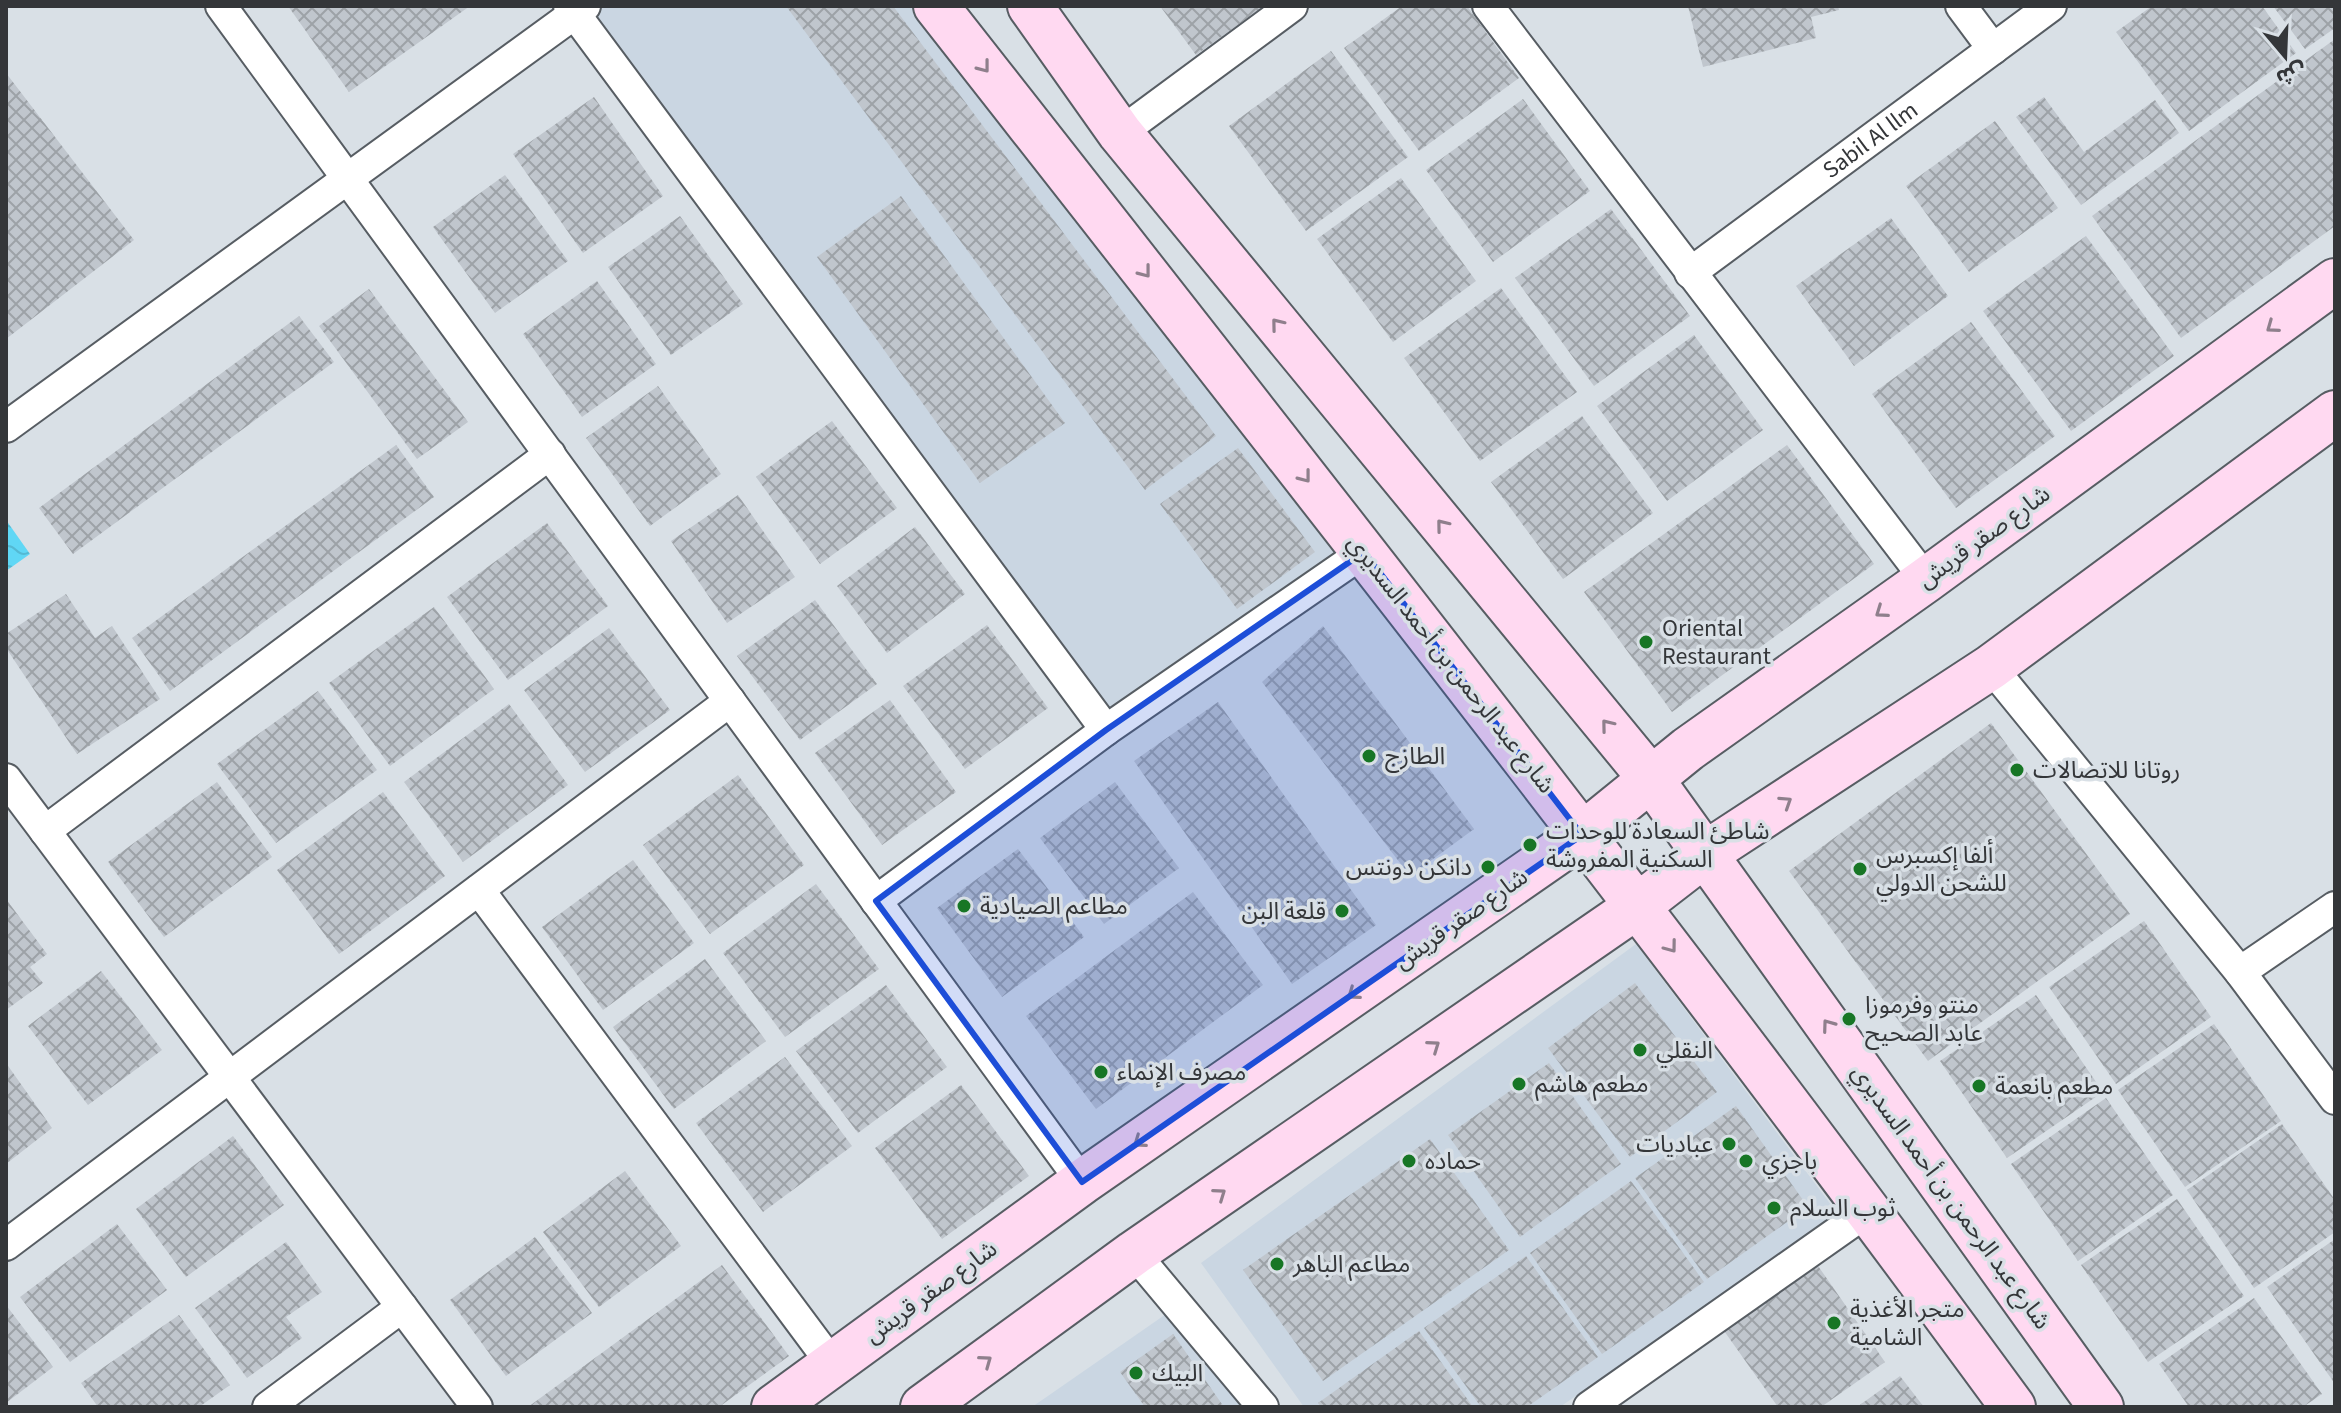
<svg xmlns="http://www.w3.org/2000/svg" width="2341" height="1413" font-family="'Source Sans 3','Noto Sans Arabic',sans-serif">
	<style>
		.built { fill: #cad6e2 }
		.water { fill: url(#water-waves) }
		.building { fill: url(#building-cross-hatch) }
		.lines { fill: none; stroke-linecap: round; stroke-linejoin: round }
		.street-casing { stroke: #575d63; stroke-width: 34 }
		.secondary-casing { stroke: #575d63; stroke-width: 48 }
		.street { stroke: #fff; stroke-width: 30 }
		.secondary { stroke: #ffd9f1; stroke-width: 44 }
		.oneway { stroke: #8f7f8c }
		.marked { fill: #1d4ed8; fill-opacity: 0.2; stroke: #1d4ed8; stroke-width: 6; stroke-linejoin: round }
		.poi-dot { fill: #177625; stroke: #d9e0e6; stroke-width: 3 }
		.labels { text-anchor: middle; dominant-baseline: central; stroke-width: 7; stroke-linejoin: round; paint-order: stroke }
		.street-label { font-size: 24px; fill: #343639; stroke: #d9e0e6 }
		.poi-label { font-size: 24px; fill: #343639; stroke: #d9e0e6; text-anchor: start }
	</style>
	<defs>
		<pattern id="water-waves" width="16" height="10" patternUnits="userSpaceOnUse" patternTransform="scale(2)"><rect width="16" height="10" fill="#60d7f5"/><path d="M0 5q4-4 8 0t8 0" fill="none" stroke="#54b9d3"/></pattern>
		<pattern id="building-cross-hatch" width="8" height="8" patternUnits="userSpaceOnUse" patternTransform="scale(2)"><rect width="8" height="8" fill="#c0c6cd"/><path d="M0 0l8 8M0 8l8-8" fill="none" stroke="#9da2a7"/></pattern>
	</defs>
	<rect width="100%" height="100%" fill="#d9e0e6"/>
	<!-- built -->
	<path class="built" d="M604 6H924L1345 552 1110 717 590 17Z
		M1636 944 1837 1213 1560 1407H1304L1201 1263Z
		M1169 1312 1241 1407H1032Z"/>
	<!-- water -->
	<path class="water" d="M6 520 30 554 6 571Z"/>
	<!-- building -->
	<path class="building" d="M288 6H470L349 92Z
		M786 6H893L1216 436 1145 490Z
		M1160 6H1264L1196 55Z
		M1402 6H1467L1519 78 1419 151 1344 48Z
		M1688 6H1838L1839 10 1811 17 1816 38 1703 67Z
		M2152 6H2262L2296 53 2189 131 2116 32Z
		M2273 6H2335V28L2305 49Z
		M2335 39V226L2181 338 2092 216Z
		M1331 51 1408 157 1306 231 1229 126Z
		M6 73 134 240 6 339Z
		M594 97 663 196 583 253 513 154Z
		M2044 97 2084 152 2155 100 2179 133 2081 205 2016 117Z
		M1523 99 1590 191 1493 262 1426 170Z
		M1995 121 2058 208 1969 272 1906 186Z
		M505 175 568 261 495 313 433 227Z
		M1401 178 1476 281 1393 342 1317 239Z
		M901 196 1065 423 980 483 817 257Z
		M1611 209 1690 316 1594 386 1515 278Z
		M680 216 743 304 671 355 608 267Z
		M1891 218 1948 296 1854 366 1796 286Z
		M2086 236 2174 356 2071 431 1983 311Z
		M597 281 656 364 582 417 523 334Z
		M1501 288 1577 392 1480 461 1404 358Z
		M369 289 468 422 417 459 319 326Z
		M299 316 334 362 73 554 39 508Z
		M1971 322 2055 436 1956 508 1872 394Z
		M1694 335 1763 430 1667 501 1597 406Z
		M658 386 721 474 650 526 586 438Z
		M1582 416 1653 513 1563 579 1491 482Z
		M832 421 897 508 820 564 756 477Z
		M396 445 434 497 170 691 132 638Z
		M1787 445 1874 564 1672 712 1584 592Z
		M1238 448 1315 552 1237 609 1160 504Z
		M738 495 795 577 727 623 671 541Z
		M547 523 608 606 508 680 447 597Z
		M915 527 965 594 887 653 837 586Z
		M66 594 95 638 112 626 160 699 77 754 6 648V634Z
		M815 600 877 684 800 740 737 656Z
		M434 607 494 689 390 766 329 683Z
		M987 625 1048 708 965 769 903 686Z
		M1323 626 1474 829 1410 876 1262 682Z
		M609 628 670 710 585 772 524 690Z
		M318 691 377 770 276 843 217 764Z
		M890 700 956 792 882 845 815 753Z
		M1218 702 1376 925 1292 984 1134 761Z
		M509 704 568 785 463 862 404 782Z
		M1991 723 2130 914 1928 1061 1789 871Z
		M738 775 804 865 710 934 643 845Z
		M217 782 272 857 164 937 108 862Z
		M1115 782 1179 868 1104 924 1040 838Z
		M383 792 445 876 339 954 277 870Z
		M1018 849 1084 937 1002 997 937 908Z
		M633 860 694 943 603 1010 542 927Z
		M816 884 879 969 785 1037 723 953Z
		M1193 892 1263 985 1096 1109 1026 1016Z
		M6 899 47 954 30 967 43 983 6 1010Z
		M2144 921 2211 1017 2116 1084 2049 987Z
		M705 959 766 1041 674 1109 613 1027Z
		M101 971 162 1050 88 1105 28 1026Z
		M1635 983 1717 1092 1630 1157 1548 1048Z
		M886 985 947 1067 858 1133 796 1051Z
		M2036 995 2103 1092 2007 1158 1940 1061Z
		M2214 1024 2281 1121 2185 1187 2118 1090Z
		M785 1057 852 1146 763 1212 696 1123Z
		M6 1063 52 1128 6 1164Z
		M1549 1063 1621 1164 1520 1237 1448 1135Z
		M961 1085 1029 1176 942 1239 875 1148Z
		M2106 1098 2173 1195 2078 1261 2011 1164Z
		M1736 1106 1808 1207 1707 1279 1635 1178Z
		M2282 1124 2335 1200V1232L2254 1288 2187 1190Z
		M233 1136 284 1205 186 1277 136 1209Z
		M1430 1139 1509 1250 1323 1381 1243 1270Z
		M625 1171 681 1246 599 1307 543 1232Z
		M1631 1181 1704 1282 1602 1354 1530 1253Z
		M2177 1199 2244 1296 2148 1362 2081 1265Z
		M117 1224 167 1290 70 1362 20 1297Z
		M535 1237 592 1313 506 1376 450 1300Z
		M2335 1239V1384L2267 1287Z
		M286 1242 322 1292 286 1317 302 1338 247 1378 195 1308Z
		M1526 1256 1598 1357 1527 1407H1481L1424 1328Z
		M1816 1263 1885 1362 1821 1407H1778L1722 1328Z
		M722 1265 789 1356 719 1407H528Z
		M2254 1298 2322 1394 2303 1407H2189L2159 1364Z
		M6 1305 53 1367 6 1403Z
		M179 1315 230 1385 199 1407H98L81 1383Z
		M1419 1331 1473 1407H1321L1318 1403Z
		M1173 1334 1224 1407H1145L1120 1372Z
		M1900 1376 1924 1407H1857Z"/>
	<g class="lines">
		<defs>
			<g id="street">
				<path d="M221 6 1082 1182"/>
				<path d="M569 6 1106 730"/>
				<path d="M1488 6 1926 580"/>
				<path d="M1961 6 1993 49"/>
				<path d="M1120 133 1292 6"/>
				<path id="s1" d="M1690 273 2051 6"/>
				<path d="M6 427 585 6"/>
				<path d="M1991 667 2240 972 2335 1099"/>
				<path d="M6 779 477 1407"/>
				<path d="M45 831 550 454"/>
				<path d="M479 890 832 1364"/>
				<path d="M876 901 1106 730 1364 552"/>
				<path d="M2240 972 2335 907"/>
				<path d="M6 1245 730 701"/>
				<path d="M1134 1253 1263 1407"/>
				<path d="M268 1407 402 1307"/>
				<path d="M1589 1407 1869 1210"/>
			</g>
			<path id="secondary" d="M936 6C1300 470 1665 932 2013 1407
				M1030 6 1120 133 1651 779 2101 1407
				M774 1407 1082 1182 1582 835 1688 749 1926 580 2335 281
				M923 1407 1134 1253 1639 905 1705 854 1991 667 2335 413"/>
		</defs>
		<!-- street casing -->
		<use href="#street" class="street-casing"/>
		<!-- secondary casing -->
		<use href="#secondary" class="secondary-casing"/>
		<!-- street -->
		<use href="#street" class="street"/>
		<!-- secondary -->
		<use href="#secondary" class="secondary"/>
	</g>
	<!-- one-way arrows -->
	<defs><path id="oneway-chevron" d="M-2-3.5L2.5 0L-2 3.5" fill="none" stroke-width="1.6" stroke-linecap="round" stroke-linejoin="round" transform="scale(2)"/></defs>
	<g class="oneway">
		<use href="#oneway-chevron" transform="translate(984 67) rotate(52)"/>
		<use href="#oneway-chevron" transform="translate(1145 272) rotate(52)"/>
		<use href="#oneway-chevron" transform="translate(1277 324) rotate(-129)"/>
		<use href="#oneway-chevron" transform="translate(2272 327) rotate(144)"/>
		<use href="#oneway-chevron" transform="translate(1305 477) rotate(52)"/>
		<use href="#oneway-chevron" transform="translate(1442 525) rotate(-129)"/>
		<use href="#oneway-chevron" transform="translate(1881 612) rotate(145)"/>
		<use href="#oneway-chevron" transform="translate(1607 725) rotate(-129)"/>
		<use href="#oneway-chevron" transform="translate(1786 802) rotate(-33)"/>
		<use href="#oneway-chevron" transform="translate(1671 947) rotate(53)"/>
		<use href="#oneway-chevron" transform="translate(1353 994) rotate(145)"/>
		<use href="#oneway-chevron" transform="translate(1828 1025) rotate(-126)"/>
		<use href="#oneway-chevron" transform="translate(1434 1046) rotate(-35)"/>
		<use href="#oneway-chevron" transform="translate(1139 1142) rotate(145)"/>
		<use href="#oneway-chevron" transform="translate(1220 1194) rotate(-35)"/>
		<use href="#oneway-chevron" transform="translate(986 1361) rotate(-36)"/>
	</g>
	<!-- marked area -->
	<path class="marked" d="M1364 552 1582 835 1082 1182 876 901 1106 730Z"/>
	<!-- markers -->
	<g class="poi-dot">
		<circle cx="1646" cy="642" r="8"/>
		<circle cx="1369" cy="756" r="8"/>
		<circle cx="2017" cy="770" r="8"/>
		<circle cx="1530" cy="845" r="8"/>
		<circle cx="1488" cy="867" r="8"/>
		<circle cx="1860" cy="869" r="8"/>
		<circle cx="964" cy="906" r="8"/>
		<circle cx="1342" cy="911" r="8"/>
		<circle cx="1849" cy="1019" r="8"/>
		<circle cx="1640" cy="1050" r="8"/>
		<circle cx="1101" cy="1072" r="8"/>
		<circle cx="1519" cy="1084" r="8"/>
		<circle cx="1979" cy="1086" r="8"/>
		<circle cx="1729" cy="1144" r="8"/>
		<circle cx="1409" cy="1161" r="8"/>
		<circle cx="1746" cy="1161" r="8"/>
		<circle cx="1774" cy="1208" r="8"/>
		<circle cx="1277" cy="1264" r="8"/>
		<circle cx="1834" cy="1323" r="8"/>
		<circle cx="1136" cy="1373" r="8"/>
	</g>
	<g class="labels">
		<!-- street labels -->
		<g class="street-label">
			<text stroke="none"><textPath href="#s1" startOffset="224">Sabil Al llm</textPath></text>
			<text transform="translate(1984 537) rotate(-36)">شارع صقر قريش</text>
			<text transform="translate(1451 664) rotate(52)">شارع عبد الرحمن بن أحمد السديري</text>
			<text transform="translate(1461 919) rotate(-35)">شارع صقر قريش</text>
			<text transform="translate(1951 1197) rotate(54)">شارع عبد الرحمن بن أحمد السديري</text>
			<text transform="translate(931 1292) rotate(-36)">شارع صقر قريش</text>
		</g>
		<!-- poi labels -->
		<g class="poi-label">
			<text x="1662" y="628">Oriental<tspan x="1662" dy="28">Restaurant</tspan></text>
			<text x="1385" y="756">الطازج</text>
			<text x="2033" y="770">روتانا للاتصالات</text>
			<text x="1546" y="831">شاطئ السعادة للوحدات<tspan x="1546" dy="28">السكنية المفروشة</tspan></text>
			<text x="1876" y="855">ألفا إكسبرس<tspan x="1876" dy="28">للشحن الدولي</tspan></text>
			<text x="1472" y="867" text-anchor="end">دانكن دونتس</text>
			<text x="980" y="906">مطاعم الصيادية</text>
			<text x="1326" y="911" text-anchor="end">قلعة البن</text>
			<text x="1865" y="1005">منتو وفرموزا<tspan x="1865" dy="28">عابد الصحيح</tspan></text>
			<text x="1656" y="1050">النقلي</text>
			<text x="1117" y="1072">مصرف الإنماء</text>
			<text x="1535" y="1084">مطعم هاشم</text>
			<text x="1995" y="1086">مطعم بانعمة</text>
			<text x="1713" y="1144" text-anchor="end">عباديات</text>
			<text x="1425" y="1161">حماده</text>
			<text x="1762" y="1161">باجزي</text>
			<text x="1790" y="1208">ثوب السلام</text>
			<text x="1293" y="1264">مطاعم الباهر</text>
			<text x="1850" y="1309">متجر الأغذية<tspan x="1850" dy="28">الشامية</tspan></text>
			<text x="1152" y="1373">البيك</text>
		</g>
	</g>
	<!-- border -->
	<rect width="2341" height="1413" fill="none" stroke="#343639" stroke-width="16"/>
	<!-- north arrow -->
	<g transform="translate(2285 56) rotate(161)" stroke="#d9e0e6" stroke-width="6" paint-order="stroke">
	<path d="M0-6L14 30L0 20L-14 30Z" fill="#343639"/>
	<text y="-12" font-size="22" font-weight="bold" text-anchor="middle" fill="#343639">ش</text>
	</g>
</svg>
